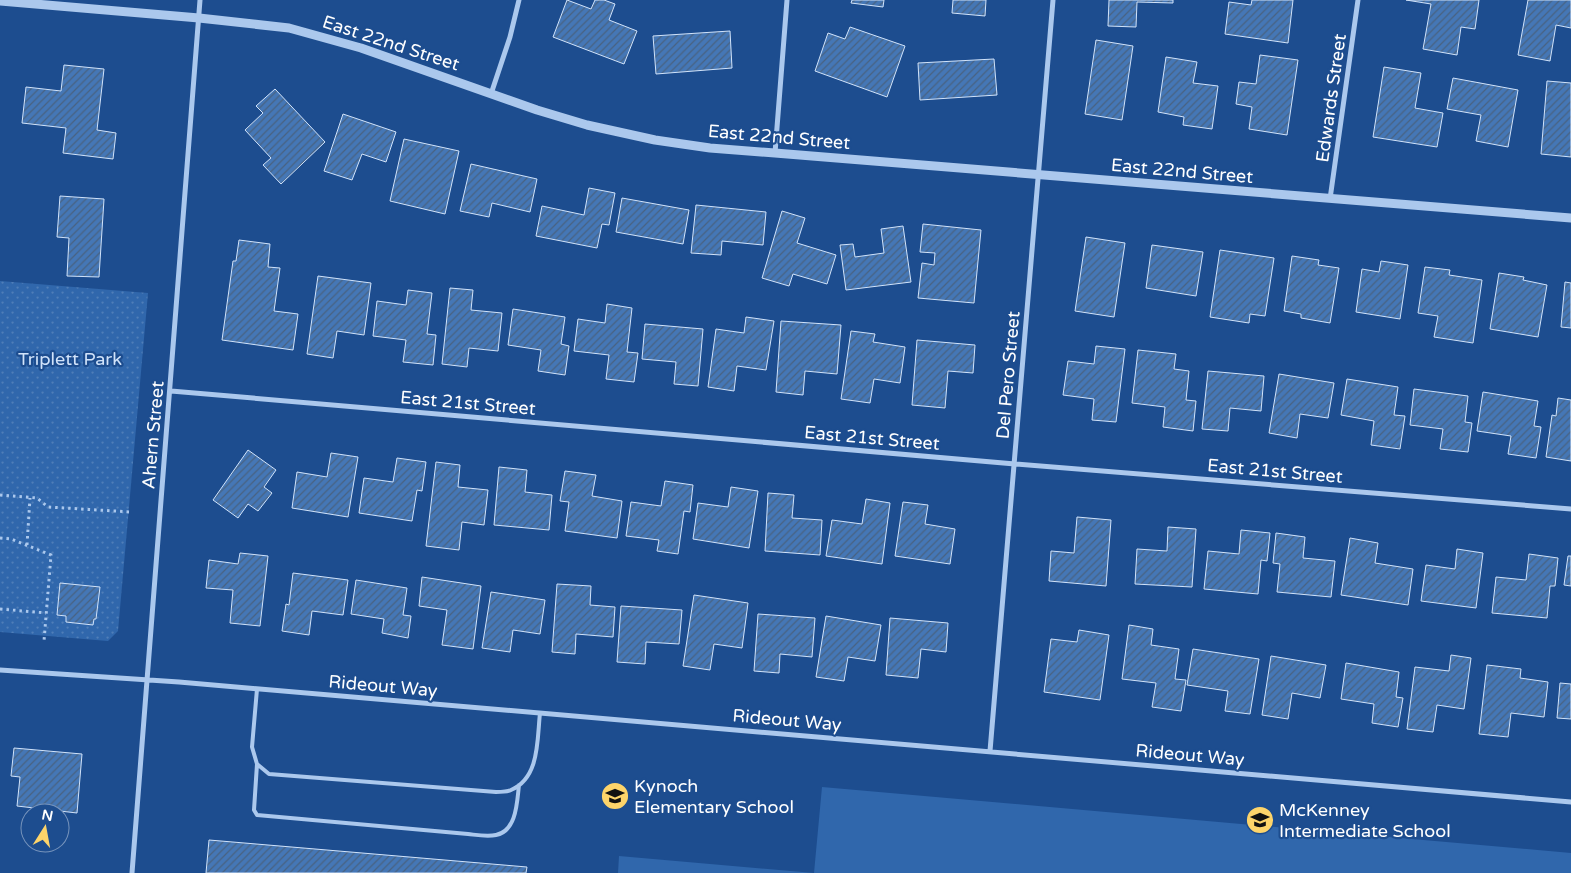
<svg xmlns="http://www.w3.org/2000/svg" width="1571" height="873" font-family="'Varela Round',sans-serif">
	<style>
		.grass { fill: #3067ac }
		.park { fill: url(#park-dots) }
		.building { fill: url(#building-hatch); stroke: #d1e3fa }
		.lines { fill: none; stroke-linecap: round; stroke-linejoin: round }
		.path { stroke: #abc8ed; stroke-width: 3; stroke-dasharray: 2.5 4; stroke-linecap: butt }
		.service { stroke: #abc8ed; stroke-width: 4 }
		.minor { stroke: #abc8ed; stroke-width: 5 }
		.tertiary { stroke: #abc8ed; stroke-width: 9 }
		.labels { text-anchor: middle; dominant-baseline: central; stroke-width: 4.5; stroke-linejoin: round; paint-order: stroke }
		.street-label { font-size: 18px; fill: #fff; stroke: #1d4d8f }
		.park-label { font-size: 18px; fill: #d1e3fa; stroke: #1d4d8f }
		.poi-label { font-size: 18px; fill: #fff; stroke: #1d4d8f; text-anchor: start }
	</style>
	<defs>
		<pattern id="park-dots" width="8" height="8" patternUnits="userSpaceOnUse" patternTransform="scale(1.25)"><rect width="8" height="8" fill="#3067ac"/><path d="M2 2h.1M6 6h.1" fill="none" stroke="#4f7eb8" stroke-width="1.8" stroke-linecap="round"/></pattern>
		<pattern id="building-hatch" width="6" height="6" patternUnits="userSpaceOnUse" patternTransform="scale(1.25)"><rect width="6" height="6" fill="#4577b6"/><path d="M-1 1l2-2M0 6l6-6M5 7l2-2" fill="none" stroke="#486281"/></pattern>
	</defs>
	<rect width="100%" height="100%" fill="#1d4d8f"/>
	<!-- grass -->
	<path class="grass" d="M822 787 1571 853V873H618L619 856 814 873Z"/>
	<!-- park -->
	<path class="park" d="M0 281 148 293 118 631 108 641 0 632Z"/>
	<!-- building -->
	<path class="building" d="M567 0 591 9 595 0H604L615 4 609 20 637 31 624 64 553 37Z
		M852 0H884L883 7 851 3Z
		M953 0H986L985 16 952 13Z
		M1109 0H1173V3L1137 2 1136 27 1108 26Z
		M1252 0H1293L1288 43 1225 34 1229 2 1251 5Z
		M1406 0H1479L1475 29 1461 27 1457 55 1423 49 1431 4Z
		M1528 0H1571V28L1556 25 1550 61 1518 55Z
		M850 27 905 46 887 97 815 71 828 33 845 39Z
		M730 31 732 68 656 74 653 36Z
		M1096 40 1133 46 1122 120 1085 114Z
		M1260 55 1298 60 1287 135 1249 129 1252 107 1236 104 1239 82 1256 84Z
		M1166 57 1197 62 1193 83 1218 86 1212 129 1183 125 1184 117 1158 112Z
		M994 59 997 95 920 100 918 63Z
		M64 65 104 69 97 130 116 133 113 159 63 153 66 128 22 123 26 87 61 91Z
		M1384 67 1421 73 1415 108 1443 113 1437 147 1373 137Z
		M1453 78 1518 90 1508 147 1476 141 1481 115 1447 109Z
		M1547 81 1571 83V157L1541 154Z
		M275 89 325 142 281 184 263 165 271 158 245 130 263 113 256 106Z
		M343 114 396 132 386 162 362 154 352 180 324 171Z
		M404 139 459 151 445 214 390 201Z
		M471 164 537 179 530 212 492 203 489 217 460 211Z
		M589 188 615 193 609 225 602 224 597 248 536 236 542 206 584 215Z
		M60 196 104 199 99 277 67 276 69 238 57 237Z
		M622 198 689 210 683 244 616 232Z
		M696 205 766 212 763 245 722 241 721 255 691 253Z
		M782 211 805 218 797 243 836 255 827 284 793 274 789 286 762 278Z
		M923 224 981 230 974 303 918 298 922 263 934 265 935 253 920 252Z
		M903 226 911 282 846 290 840 245 853 244 855 257 884 253 881 229Z
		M1086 237 1125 243 1114 317 1075 311Z
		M239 240 270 244 268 267 280 268 274 311 298 314 293 350 222 340 233 261H236Z
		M1152 245 1203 252 1196 296 1146 288Z
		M1220 250 1274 258 1265 316 1250 314 1249 323 1210 317Z
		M1292 256 1319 260 1318 265 1339 268 1330 323 1301 318V314L1284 311Z
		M1381 261 1408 265 1400 319 1356 312 1362 269 1379 272Z
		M1425 267 1450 270 1449 275 1482 280 1473 343 1434 337 1438 316 1418 313Z
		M1499 273 1524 277 1523 280 1547 285 1538 337 1490 329Z
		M318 276 371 283 364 335 337 331 333 358 307 354Z
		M1565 282 1571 283V328L1561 327Z
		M450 288 473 290 471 310 502 313 498 351 469 348 467 367 442 364Z
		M408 290 432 293 427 334 436 335 433 365 403 362 406 340 373 336 377 301 406 305Z
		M607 304 632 308 627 352 638 353 634 382 606 379 609 355 574 351 578 319 605 323Z
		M513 309 565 317 561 344 569 346 565 375 538 371 541 350 508 345Z
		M746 317 774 321 766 370 737 366 734 391 708 387 716 329 744 333Z
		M781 321 841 325 837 374 805 371 803 395 776 392Z
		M645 324 703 329 698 386 674 384 676 362 642 359Z
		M851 331 875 334 873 342 905 347 900 383 874 379 870 403 841 399Z
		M917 340 975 345 973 373 948 371 945 408 912 405Z
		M1096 346 1125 349 1116 422 1092 420 1094 399 1063 395 1068 361 1094 364Z
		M1138 350 1176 354 1174 369 1189 371 1186 400 1196 401 1193 431 1163 427 1165 407 1132 403Z
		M1208 371 1264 376 1261 411 1230 408 1228 431 1202 429Z
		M1279 374 1334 383 1328 418 1300 414 1297 438 1269 433Z
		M1347 379 1398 387 1394 415 1405 416 1400 449 1371 445 1374 421 1341 415Z
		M1414 389 1468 396 1465 422 1472 423 1468 452 1440 449 1443 429 1410 425Z
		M1483 392 1538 401 1534 426 1541 427 1536 458 1508 454 1511 436 1477 431Z
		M1558 398 1571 400V461L1546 457 1552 415 1556 416Z
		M248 450 276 470 264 487 272 493 258 511 248 504 238 518 213 500Z
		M331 453 358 457 348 517 292 508 297 472 327 477Z
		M397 458 426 462 422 491 417 490 412 521 359 513 364 478 393 482Z
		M436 462 460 465 458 487 488 490 484 525 462 522 459 550 426 546Z
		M499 467 527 470 525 492 552 495 549 530 494 525Z
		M565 471 596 475 592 496 622 501 617 538 565 531 569 502 560 501Z
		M665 481 693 485 690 512 684 511 678 554 657 551 659 540 626 536 631 502 661 506Z
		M731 487 758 491 749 548 693 539 698 503 728 507Z
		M768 493 794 495 792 518 822 520 820 555 765 551Z
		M866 499 890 503 882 564 826 556 832 520 862 524Z
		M903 502 928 505 925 524 955 529 950 564 895 556Z
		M1077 517 1111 520 1106 586 1049 581 1051 551 1074 553Z
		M1168 527 1196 529 1192 587 1135 584 1137 549 1167 551Z
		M1241 530 1270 533 1267 561 1261 560 1258 594 1204 589 1208 551 1239 554Z
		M1276 533 1305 537 1303 558 1335 561 1331 597 1277 592 1280 564 1273 563Z
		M1350 538 1378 543 1375 563 1413 569 1408 605 1341 595Z
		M1457 549 1483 553 1476 608 1421 601 1426 565 1455 569Z
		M240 553 268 556 260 626 230 623 233 590 206 588 209 560 238 564Z
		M1529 554 1558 558 1555 586H1550L1547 618 1492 613 1496 577 1526 580Z
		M1568 556H1571V586L1564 585Z
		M293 573 348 580 343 615 312 611 309 635 282 631 286 604 289 605Z
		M422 577 481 586 473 649 442 645 447 610 419 606Z
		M356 580 407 588 403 615 411 616 408 638 382 633 384 619 351 614Z
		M60 583 100 587 96 619H94L93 625 66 622V616L57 615Z
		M557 584 591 586 590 605 615 607 613 637 576 634 575 654 552 652Z
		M491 592 545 600 540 634 513 630 510 652 482 648Z
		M694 595 748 603 742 648 714 644 710 670 683 666Z
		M621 606 682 610 679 644 646 642 645 664 617 662Z
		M758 614 815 618 812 657 780 654 779 673 754 671Z
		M826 616 881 625 875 661 848 657 844 681 816 677Z
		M890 618 948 623 946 652 921 649 918 678 886 675Z
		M1129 625 1153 629 1151 645 1179 649 1175 679 1186 680 1181 711 1152 707 1156 683 1122 679Z
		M1079 630 1109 635 1100 700 1044 692 1051 639 1077 642Z
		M1193 649 1259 659 1250 714 1225 711 1228 691 1187 685Z
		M1451 655 1471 658 1464 709 1437 705 1433 732 1407 729 1415 667 1449 671Z
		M1271 656 1326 665 1320 698 1292 693 1288 719 1262 715Z
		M1346 663 1399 672 1396 697 1403 698 1398 727 1372 723 1374 704 1341 699Z
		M1487 665 1521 669 1520 678 1548 682 1544 717 1511 713 1508 737 1479 734Z
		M1560 683 1571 684V719L1557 718Z
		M14 748 82 754 77 813 17 806 20 777 11 776Z
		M209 840 527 867 526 873H206Z"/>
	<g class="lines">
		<!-- path -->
		<path class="path" d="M0 495 37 498 48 507 131 512
			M0 538 11 539 51 555 44 641
			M27 545 30 498
			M0 609 46 613"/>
		<!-- service -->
		<path class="service" d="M257 689 252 747 257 764 269 774 496 792C501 792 507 792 511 790 540 778 537 739 540 713
			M257 764 254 810 257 815 468 834C477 835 487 837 496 835 517 831 517 801 519 785"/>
		<!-- minor -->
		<path class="minor" d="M491 94 510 37 519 0
			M775 153 787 0
			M1330 199 1358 0
			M171 391 1015 464 1571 509
			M0 670 179 682 1571 802
			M990 751 1053 0
			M132 873 200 0"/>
		<!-- tertiary -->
		<path class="tertiary" d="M0 1 199 18 289 28 361 48 537 110 587 125 655 140 710 148 775 153 1571 218"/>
	</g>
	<!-- icons -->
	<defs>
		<symbol id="school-disc" viewBox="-11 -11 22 22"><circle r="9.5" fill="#fdd46a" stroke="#1d4d8f"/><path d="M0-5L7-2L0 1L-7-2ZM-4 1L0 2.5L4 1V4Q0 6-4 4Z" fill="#111"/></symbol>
	</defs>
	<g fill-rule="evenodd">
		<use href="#school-disc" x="599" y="780" width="32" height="32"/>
		<use href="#school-disc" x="1244" y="804" width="32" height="32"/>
	</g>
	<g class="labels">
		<!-- street labels -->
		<g class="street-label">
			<text transform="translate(391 43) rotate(18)">East 22nd Street</text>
			<text transform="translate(1331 98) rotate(-82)">Edwards Street</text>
			<text transform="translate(779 137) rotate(5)">East 22nd Street</text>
			<text transform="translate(1182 171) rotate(5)">East 22nd Street</text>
			<text transform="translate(1008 375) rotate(-85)">Del Pero Street</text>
			<text transform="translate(468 403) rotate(5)">East 21st Street</text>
			<text transform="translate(153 435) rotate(-85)">Ahern Street</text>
			<text transform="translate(872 438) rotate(5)">East 21st Street</text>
			<text transform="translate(1275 471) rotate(5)">East 21st Street</text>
			<text transform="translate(383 686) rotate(5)">Rideout Way</text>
			<text transform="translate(787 720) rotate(5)">Rideout Way</text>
			<text transform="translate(1190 755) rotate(5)">Rideout Way</text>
		</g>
		<!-- park labels -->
		<g class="park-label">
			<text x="70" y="359">Triplett Park</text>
		</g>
		<!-- poi labels -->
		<g class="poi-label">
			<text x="634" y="786">Kynoch<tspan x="634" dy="21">Elementary School</tspan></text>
			<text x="1279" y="810">McKenney<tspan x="1279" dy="21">Intermediate School</tspan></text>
		</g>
	</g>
	<!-- north arrow -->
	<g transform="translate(45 828) rotate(11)"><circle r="24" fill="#1d4d8f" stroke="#7794bc"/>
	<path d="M0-4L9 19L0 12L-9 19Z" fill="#fdd46a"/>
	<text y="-8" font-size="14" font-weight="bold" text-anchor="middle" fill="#ffffff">N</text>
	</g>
</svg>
